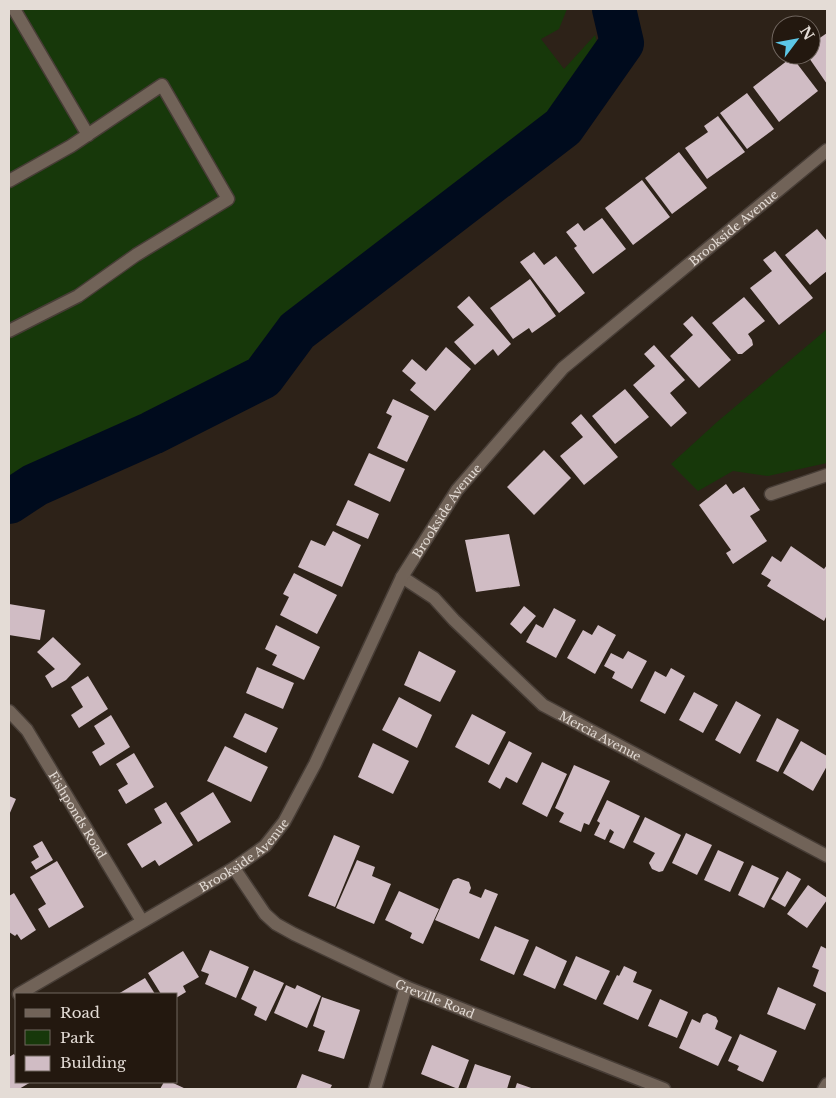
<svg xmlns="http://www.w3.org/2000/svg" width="836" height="1098" font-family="'Libre Baskerville',serif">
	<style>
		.green { fill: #17380a }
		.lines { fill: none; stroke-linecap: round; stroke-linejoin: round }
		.river { stroke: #000b1d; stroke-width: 44 }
		.building { fill: #d0bcc4 }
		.service-casing { stroke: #473d36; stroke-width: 15 }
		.minor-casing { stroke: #473d36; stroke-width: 15 }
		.service { stroke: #716358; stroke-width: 12 }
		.minor { stroke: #716358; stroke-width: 12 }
		.labels { text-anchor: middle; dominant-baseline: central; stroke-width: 5; stroke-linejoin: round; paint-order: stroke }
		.street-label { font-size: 12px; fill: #e4dcd6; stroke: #23180f }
	</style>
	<rect width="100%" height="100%" fill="#2d2218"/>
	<!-- green -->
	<path class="green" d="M9 9H567L559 29 541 39 564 69 595 35 603 64 563 127 297 331 264 378 152 433 35 485 9 502Z
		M827 329V463L768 476 733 471 698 491 671 464 717 422Z"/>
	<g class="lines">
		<!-- river -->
		<path class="river" d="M9 502 35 485 152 433 263 377 297 331 563 127 622 43 614 9"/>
	</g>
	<!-- building -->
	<path class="building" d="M827 33V84L807 55H811V44Z
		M792 57 818 91 779 122 753 87Z
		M747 93 774 129 747 149 720 113Z
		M718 116 745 152 707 179 685 148 708 132 704 126Z
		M679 152 707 188 672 214 645 178Z
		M642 180 670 217 633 245 605 208Z
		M602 218 626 249 593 274 574 248 577 246 566 232 578 223 584 231Z
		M817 229 827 241V271L810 285 785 255Z
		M775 251 813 298 779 325 750 288 772 271 763 260Z
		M534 252 544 265 556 256 585 293 559 313 520 262Z
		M530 279 556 316 532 333 529 328 513 339 490 308Z
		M469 296 511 344 498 356 493 349 475 365 454 342 474 325 457 307Z
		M744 297 765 321 748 334 752 340 753 345 742 354H738L712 323Z
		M692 316 731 360 699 388 670 356 693 335 683 324Z
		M654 345 685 380 670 393 687 413 671 427 633 385 655 366 644 354Z
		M446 347 471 369 435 411 410 390 416 383 402 371 412 359 426 371Z
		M625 389 649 417 615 444 592 416Z
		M393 399 429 416 407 462 377 448 392 416 386 413Z
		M581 414 618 457 584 485 560 456 583 437 571 423Z
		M544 450 571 478 534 515 507 487Z
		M369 453 405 469 390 502 354 485Z
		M726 484 733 494 744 487 760 510 750 516 767 541 733 564 726 553 731 550 699 505Z
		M348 500 379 514 368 539 336 525Z
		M333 531 361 545 342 587 298 567 311 540 325 546Z
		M509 534 520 586 476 592 465 540Z
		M791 546 824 569 827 565V615L824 621 767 586 771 580 761 574 772 556 781 562Z
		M294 573 337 595 317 634 280 615 289 597 283 594Z
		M9 604 45 610 40 640 9 635Z
		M524 606 536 616 521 634 510 624Z
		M554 608 576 620 556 658 526 642 536 624 543 628Z
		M276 625 320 647 304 680 272 665 277 655 265 649Z
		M598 625 616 635 595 674 567 658 583 630 592 635Z
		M53 637 81 664 66 680 52 688 45 676 55 669 37 652Z
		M419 651 456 671 440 702 404 685Z
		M628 651 647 661 632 689 612 678 615 672 604 666 611 653 623 659Z
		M257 667 294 683 283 709 246 693Z
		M671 668 685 676 665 714 640 701 655 671 666 677Z
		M88 676 108 709 79 728 71 715 83 707 71 687Z
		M694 692 718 705 703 733 679 720Z
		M399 697 432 715 417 748 382 730Z
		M736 701 761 715 740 754 715 740Z
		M245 713 278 728 266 753 233 737Z
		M472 714 506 732 489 765 455 747Z
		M111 715 130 747 100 766 92 752 105 744 94 726Z
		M777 718 799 730 778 772 756 761Z
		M509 741 532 753 517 783 506 777 500 789 488 782Z
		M801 741 827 756V766L813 791 783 773Z
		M373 743 409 761 393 794 358 777Z
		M225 746 268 767 251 802 207 781Z
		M134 753 154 787 126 804 118 790 128 784 116 764Z
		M542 762 567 774 547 817 522 804Z
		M574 765 610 781 589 825 584 823 581 832 559 822 564 813 555 808Z
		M213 792 231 822 198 842 180 813Z
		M9 796 16 799 9 815Z
		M607 800 640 816 624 849 609 842 614 832 610 829 605 840 594 835 600 823 597 821Z
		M166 802 193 845 159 866 155 860 142 868 127 844 162 823 154 809Z
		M645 817 681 835 663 871 659 872 652 869 649 863 655 853 633 842Z
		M686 833 712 845 697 875 672 863Z
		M334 835 360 846 335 907 308 896Z
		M42 841 53 860 36 870 31 862 39 857 33 846Z
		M718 850 744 862 730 892 704 880Z
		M357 860 375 867 372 876 391 884 374 924 336 908Z
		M57 861 84 907 49 928 38 909 46 904 30 877Z
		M752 865 779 878 764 908 738 895Z
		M787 871 801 879 785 907 771 899Z
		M458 878 469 882 471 888 469 893 481 898 485 889 498 894 479 939 435 920 453 880Z
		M808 885 827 898V900L807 928 787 914Z
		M399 891 439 909 423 944 410 938 412 933 385 920Z
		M14 893 36 930 21 940 17 934 15 936 9 932V896Z
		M495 926 529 940 514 975 480 960Z
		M536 946 567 961 555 989 523 975Z
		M821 946 827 949V993L813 986 819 970 812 967Z
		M210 950 249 967 236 998 205 984 209 974 201 971Z
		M183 951 199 977 183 986 186 992 176 998V994H161L148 973Z
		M576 956 610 971 596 1000 563 985Z
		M624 966 637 972 633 982 652 990 638 1020 603 1004 617 975 619 976Z
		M254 970 284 983 266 1021 254 1015 257 1007 241 999Z
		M145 978 155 994H118Z
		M286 985 295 989 297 985 321 996 307 1028 274 1013Z
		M778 987 816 1004 805 1030 767 1014Z
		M322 997 360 1010 344 1059 318 1051 325 1031 313 1026Z
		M660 999 688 1012 677 1038 648 1026Z
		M707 1013 716 1017 718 1021 715 1029 732 1037 718 1066 679 1048 692 1019 700 1023 703 1015Z
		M740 1034 777 1051 763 1082 737 1070 739 1066 728 1061Z
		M432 1045 469 1060 458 1089 421 1074Z
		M14 1054 16 1057V1082H31L19 1089H9V1057Z
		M475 1064 511 1076 507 1089H466Z
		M302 1074 332 1085 330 1089H296Z
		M164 1082H171L186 1089H160Z
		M517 1083 534 1089H515Z"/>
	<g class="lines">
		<defs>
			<path id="service" d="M14 9 88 135
				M9 181 71 146 162 85 228 199 136 255 78 296 9 331
				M771 494 827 475"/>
			<g id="minor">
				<path id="s1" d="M402 577 434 598 454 620 543 705 827 856"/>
				<path id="s2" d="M9 711 27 730 142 921"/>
				<path id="s3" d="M234 868 265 914 276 924 294 934 406 987 664 1089"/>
				<path id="s4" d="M19 994 234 868 265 846 284 822 315 764 402 577 457 490 563 368 827 150"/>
				<path d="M375 1089 406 987"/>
				<path d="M824 1089 827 1084"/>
			</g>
		</defs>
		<!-- service casing -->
		<use href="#service" class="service-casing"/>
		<!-- minor casing -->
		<use href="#minor" class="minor-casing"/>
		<!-- service -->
		<use href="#service" class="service"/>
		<!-- minor -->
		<use href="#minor" class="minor"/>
	</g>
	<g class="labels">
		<!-- street labels -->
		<g class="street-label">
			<text stroke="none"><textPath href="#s4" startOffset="1075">Brookside Avenue</textPath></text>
			<text stroke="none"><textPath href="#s4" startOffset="670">Brookside Avenue</textPath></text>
			<text stroke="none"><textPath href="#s1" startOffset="256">Mercia Avenue</textPath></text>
			<text stroke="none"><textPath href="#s2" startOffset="125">Fishponds Road</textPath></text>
			<text stroke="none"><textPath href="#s4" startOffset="265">Brookside Avenue</textPath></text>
			<text stroke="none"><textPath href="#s3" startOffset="246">Greville Road</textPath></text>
		</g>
	</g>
	<!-- border -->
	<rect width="836" height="1098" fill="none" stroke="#e4dcd6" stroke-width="20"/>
	<!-- legend -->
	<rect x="15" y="993" width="162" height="90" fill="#23180f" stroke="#70665f"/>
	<rect x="25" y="1009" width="25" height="8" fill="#716358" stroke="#70665f"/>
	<text x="60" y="1018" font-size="15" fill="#e4dcd6">Road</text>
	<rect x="25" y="1030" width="25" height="15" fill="#17380a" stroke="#70665f"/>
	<text x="60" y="1043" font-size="15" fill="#e4dcd6">Park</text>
	<rect x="25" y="1056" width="25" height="15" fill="#d0bcc4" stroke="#70665f"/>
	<text x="60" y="1068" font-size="15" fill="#e4dcd6">Building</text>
	<!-- north arrow -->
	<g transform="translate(796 40) rotate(58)"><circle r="24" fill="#23180f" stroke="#70665f"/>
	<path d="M0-4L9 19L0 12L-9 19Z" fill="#5cc7e7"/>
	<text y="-8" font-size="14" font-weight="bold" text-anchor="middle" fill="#e4dcd6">N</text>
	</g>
</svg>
